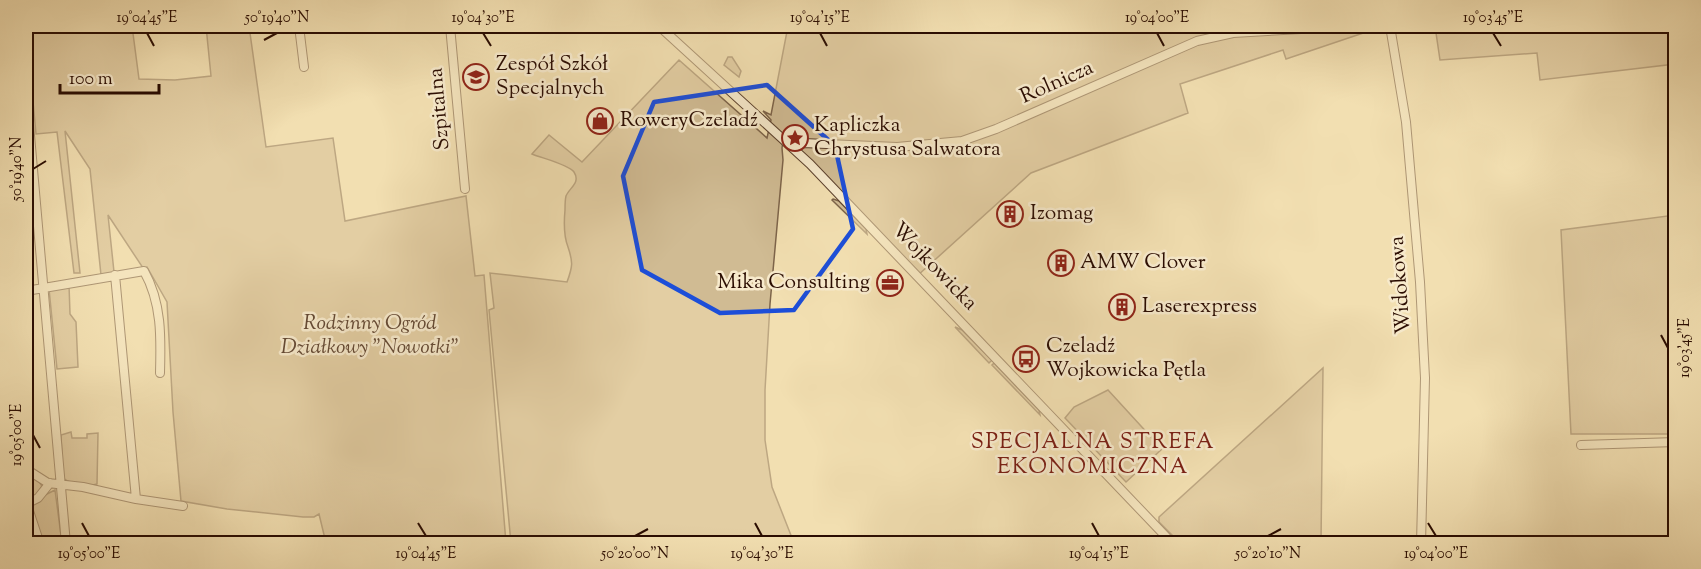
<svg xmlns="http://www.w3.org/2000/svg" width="1701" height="569" font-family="'Sorts Mill Goudy',serif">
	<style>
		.green { fill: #d0bb93; stroke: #7d644a; stroke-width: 1.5 }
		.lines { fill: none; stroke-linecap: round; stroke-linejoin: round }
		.minor-casing { stroke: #5c412d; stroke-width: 10 }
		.minor { stroke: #f7eacc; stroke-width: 8 }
		.marked { fill: none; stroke: #1d4ed8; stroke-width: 4.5; stroke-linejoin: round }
		.ticks { fill: none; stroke: #2a0c01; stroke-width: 2 }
		.labels { text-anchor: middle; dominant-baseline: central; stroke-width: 5; stroke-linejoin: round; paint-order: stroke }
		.poi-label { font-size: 21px; fill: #2a0c01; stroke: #f7eacc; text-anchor: start }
		.street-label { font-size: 21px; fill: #2a0c01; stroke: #f7eacc }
		.park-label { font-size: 21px; font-style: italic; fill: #644934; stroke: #f7eacc }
		.neighbourhood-label { font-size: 22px; letter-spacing: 1.5px; fill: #7a1f14; stroke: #f7eacc }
		.neatline { fill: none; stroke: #2a0c01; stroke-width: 2 }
		.ticks-label { font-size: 15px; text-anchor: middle; fill: #2a0c01 }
	</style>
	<rect width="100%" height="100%" fill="#f2dfb1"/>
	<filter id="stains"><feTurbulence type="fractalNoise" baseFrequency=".00333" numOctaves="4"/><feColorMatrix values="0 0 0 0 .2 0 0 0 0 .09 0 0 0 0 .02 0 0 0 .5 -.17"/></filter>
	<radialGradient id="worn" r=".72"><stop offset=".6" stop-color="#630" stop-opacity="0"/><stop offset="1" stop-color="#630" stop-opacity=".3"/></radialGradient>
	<!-- green -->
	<path class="green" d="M26 26H132L139 79 175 80 211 76 206 26H249L266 147 333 138 345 221 466 196 475 276 484 275 506 543H326L319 514 314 517H303L227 509 181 501 173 412 167 302 147 267 143 268 108 215 114 272 101 275 90 169 65 131 80 273H74L57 132 36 134Z
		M788 26H1179L1180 33 1216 26H1384L1286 59 1283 50 1180 84 1188 113 1031 173 917 276 785 139 784 135 782 148 783 160 770 304 765 390V440L772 487 794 543H511L489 310 494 308 490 273 567 282C573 266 573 262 568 247 564 237 564 221 565 210 565 206 565 200 566 196 569 188 581 183 574 172 568 164 541 158 532 154L549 135 582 162 679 60 767 138 771 120 763 111 771 115Z
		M1435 26H1675V64L1540 80 1537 53 1440 60Z
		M728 57H732L741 71 739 77 724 65Z
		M833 199 839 201 866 229 867 234 832 200Z
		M1675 215V434H1571L1561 230Z
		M69 285 70 314 76 322 78 367 57 369 49 289Z
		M955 327 962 330 992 360 989 363Z
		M994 363 1039 410 1040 415 992 365Z
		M1323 368 1321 543H1180L1159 522V517Z
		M1108 390 1162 449 1126 482 1065 418 1074 407Z
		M71 432 72 438H87V434L98 433 97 484C88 487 71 484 63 478L61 435Z
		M26 473 38 480 42 486 36 496 30 497 26 495Z
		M55 490 62 543H43L31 505 43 496Z"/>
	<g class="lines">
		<defs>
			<path id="minor" d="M299 26 304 67
				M450 26 465 189
				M659 26 810 164 1173 544
				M1390 26 1406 122 1420 282 1425 378 1421 544
				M26 90 66 544
				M794 148 803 143 897 147 962 141 996 129 1197 41 1233 33 1319 28 1332 26
				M115 275 136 499
				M26 291 144 271C162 303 161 338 160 373
				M1581 445 1676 442
				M26 469 48 483 83 487 136 499 183 506
				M26 502 40 544
				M26 504 38 498 50 483"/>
		</defs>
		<!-- minor casing -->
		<use href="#minor" class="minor-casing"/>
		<!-- minor -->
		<use href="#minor" class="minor"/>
	</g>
	<!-- marked area -->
	<path d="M0 0H1701V569H0ZM767 85 835 146 853 229 794 310 720 313 642 270 623 176 654 102Z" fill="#f2dfb1" fill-opacity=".55" fill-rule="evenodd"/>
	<path class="marked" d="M767 85 835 146 853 229 794 310 720 313 642 270 623 176 654 102Z"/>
	<!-- ticks -->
	<path class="ticks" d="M147 33 154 46M483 33 491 46M820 33 827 46M1157 33 1164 46M1493 33 1501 46M264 40 277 33M33 169 46 161M1661 335 1668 348M33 435 40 448M82 523 89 536M418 523 426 536M755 523 762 536M1092 523 1099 536M1428 523 1436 536M635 536 648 529M1268 536 1281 529"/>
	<!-- icons -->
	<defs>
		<symbol id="school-ring" viewBox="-11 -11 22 22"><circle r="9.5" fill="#f7eacc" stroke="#8f2418" stroke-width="1.5"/><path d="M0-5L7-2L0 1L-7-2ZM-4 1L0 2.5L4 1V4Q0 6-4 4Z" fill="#8f2418"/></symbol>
		<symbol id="shop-ring" viewBox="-11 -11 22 22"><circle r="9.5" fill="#f7eacc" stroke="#8f2418" stroke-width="1.5"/><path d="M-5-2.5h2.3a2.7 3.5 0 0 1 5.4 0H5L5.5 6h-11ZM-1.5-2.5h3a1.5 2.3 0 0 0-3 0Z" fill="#8f2418"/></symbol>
		<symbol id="sight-ring" viewBox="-11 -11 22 22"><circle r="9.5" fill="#f7eacc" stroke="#8f2418" stroke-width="1.5"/><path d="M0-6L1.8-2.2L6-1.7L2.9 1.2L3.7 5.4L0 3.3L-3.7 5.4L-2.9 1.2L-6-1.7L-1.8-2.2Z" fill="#8f2418"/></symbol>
		<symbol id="building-ring" viewBox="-11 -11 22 22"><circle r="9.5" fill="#f7eacc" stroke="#8f2418" stroke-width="1.5"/><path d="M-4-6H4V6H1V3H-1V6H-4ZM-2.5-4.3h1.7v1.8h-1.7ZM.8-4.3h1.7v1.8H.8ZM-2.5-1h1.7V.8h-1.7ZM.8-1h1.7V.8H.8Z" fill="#8f2418"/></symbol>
		<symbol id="office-ring" viewBox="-11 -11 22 22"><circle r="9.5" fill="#f7eacc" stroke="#8f2418" stroke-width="1.5"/><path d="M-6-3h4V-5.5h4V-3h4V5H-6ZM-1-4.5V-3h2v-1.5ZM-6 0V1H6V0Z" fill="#8f2418"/></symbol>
		<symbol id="bus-ring" viewBox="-11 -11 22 22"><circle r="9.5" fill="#f7eacc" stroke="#8f2418" stroke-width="1.5"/><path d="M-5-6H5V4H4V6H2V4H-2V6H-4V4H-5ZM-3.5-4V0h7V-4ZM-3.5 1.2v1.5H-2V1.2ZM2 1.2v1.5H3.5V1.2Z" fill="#8f2418"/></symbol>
	</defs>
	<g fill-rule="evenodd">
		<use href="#school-ring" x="461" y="62" width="30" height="30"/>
		<use href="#shop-ring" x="585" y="106" width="30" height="30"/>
		<use href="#sight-ring" x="780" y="123" width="30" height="30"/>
		<use href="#building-ring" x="995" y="199" width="30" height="30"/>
		<use href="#building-ring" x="1046" y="248" width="30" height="30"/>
		<use href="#office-ring" x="875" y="268" width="30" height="30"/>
		<use href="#building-ring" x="1107" y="292" width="30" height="30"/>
		<use href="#bus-ring" x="1011" y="344" width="30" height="30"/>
	</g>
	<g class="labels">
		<!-- poi labels -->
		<g class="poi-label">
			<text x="496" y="65">Zespół Szkół<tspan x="496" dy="24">Specjalnych</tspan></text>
			<text x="620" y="121">RoweryCzeladź</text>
			<text x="814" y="126">Kapliczka<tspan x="814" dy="24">Chrystusa Salwatora</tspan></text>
			<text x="1030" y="214">Izomag</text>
			<text x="1080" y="263">AMW Clover</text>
			<text x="870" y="283" text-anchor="end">Mika Consulting</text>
			<text x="1142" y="307">Laserexpress</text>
			<text x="1046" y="347">Czeladź<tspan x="1046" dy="24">Wojkowicka Pętla</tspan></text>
		</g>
		<!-- street labels -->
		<g class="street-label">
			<text transform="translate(1057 83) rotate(-24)">Rolnicza</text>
			<text transform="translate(440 109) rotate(-95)">Szpitalna</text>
			<text transform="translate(934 267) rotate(46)">Wojkowicka</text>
			<text transform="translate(1401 285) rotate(-94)">Widokowa</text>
		</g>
		<!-- park labels -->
		<g class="park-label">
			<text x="370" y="324">Rodzinny Ogród<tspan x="370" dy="24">Działkowy "Nowotki"</tspan></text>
		</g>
		<!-- neighbourhood labels -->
		<g class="neighbourhood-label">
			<text x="1093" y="443">SPECJALNA STREFA<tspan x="1093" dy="25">EKONOMICZNA</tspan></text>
		</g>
	</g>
	<!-- margin -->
	<rect width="1701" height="569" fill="none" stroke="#f2dfb1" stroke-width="66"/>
	<!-- scale -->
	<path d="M60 84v9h99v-9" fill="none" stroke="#2a0c01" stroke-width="3"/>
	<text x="69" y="84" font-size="18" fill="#2a0c01" stroke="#f7eacc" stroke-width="4.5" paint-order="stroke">100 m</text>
	<rect x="33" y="33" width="1635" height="503" class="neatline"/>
	<g class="ticks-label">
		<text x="147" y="22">19°04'45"E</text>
		<text x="277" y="22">50°19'40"N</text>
		<text x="483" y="22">19°04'30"E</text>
		<text x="820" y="22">19°04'15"E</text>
		<text x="1157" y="22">19°04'00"E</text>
		<text x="1493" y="22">19°03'45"E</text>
		<text transform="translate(16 169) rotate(-90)" y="5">50°19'40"N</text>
		<text transform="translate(1684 348) rotate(-90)" y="5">19°03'45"E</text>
		<text transform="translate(16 435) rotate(-90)" y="5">19°05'00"E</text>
		<text x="89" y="558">19°05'00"E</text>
		<text x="426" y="558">19°04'45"E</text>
		<text x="635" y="558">50°20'00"N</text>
		<text x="762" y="558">19°04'30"E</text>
		<text x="1099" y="558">19°04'15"E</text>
		<text x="1268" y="558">50°20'10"N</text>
		<text x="1436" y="558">19°04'00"E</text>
	</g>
	<rect width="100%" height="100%" filter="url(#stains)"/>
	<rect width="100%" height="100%" fill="url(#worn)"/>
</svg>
